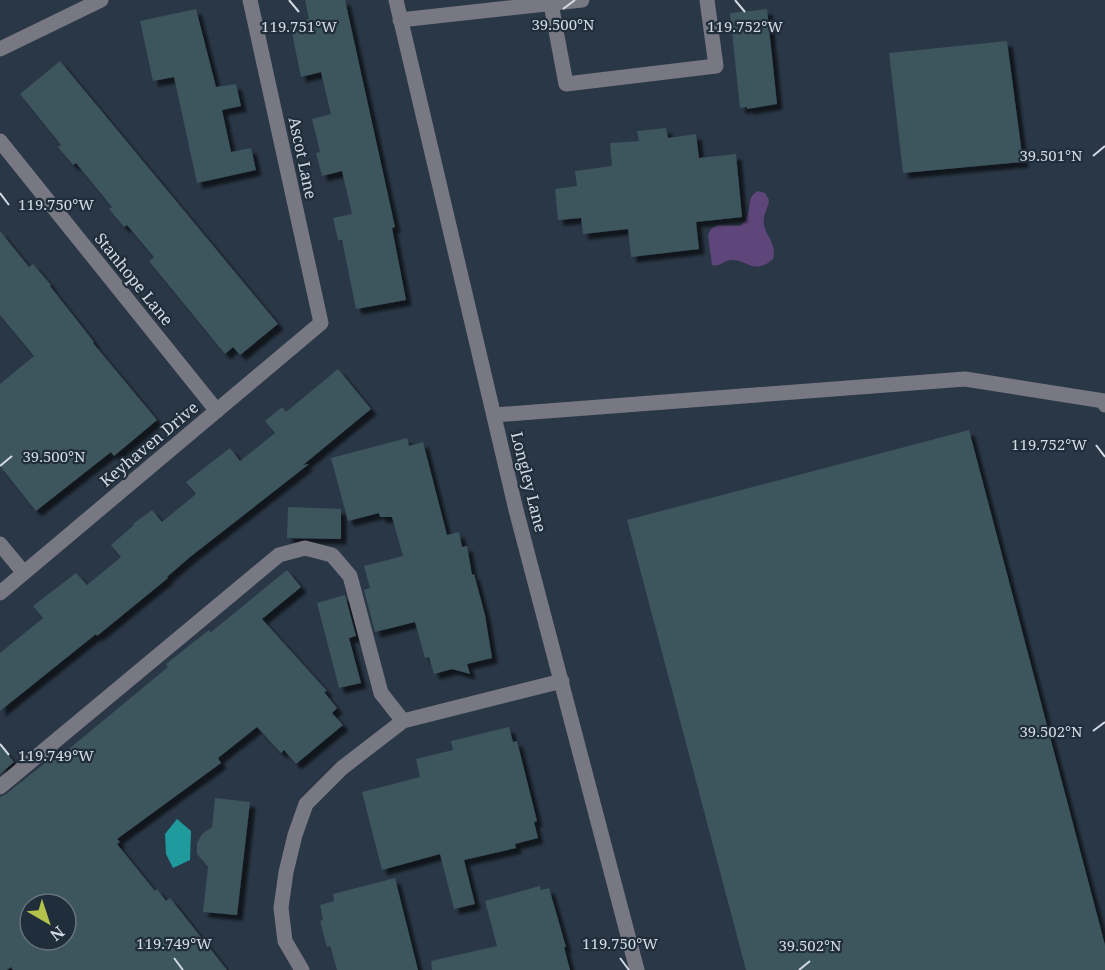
<svg xmlns="http://www.w3.org/2000/svg" width="1105" height="970" font-family="'Noto Serif',serif">
	<style>
		.green { fill: #5f467a }
		.water { fill: #1f9a9d }
		.building { fill: #3d545d; fill-rule: evenodd; filter: url(#shadow) }
		.lines { fill: none; stroke-linecap: round; stroke-linejoin: round }
		.minor { stroke: #777882; stroke-width: 15 }
		.ticks { fill: none; stroke: #d2dbe4; stroke-width: 2 }
		.labels { text-anchor: middle; dominant-baseline: central; stroke-width: 4.5; stroke-linejoin: round; paint-order: stroke }
		.street-label { font-size: 16px; fill: #d2dbe4; stroke: #202d3b }
		.ticks-label { font-size: 15px; text-anchor: middle; fill: #d2dbe4; stroke: #202d3b; stroke-width: 4.5; stroke-linejoin: round; paint-order: stroke }
	</style>
	<defs>
		<filter id="shadow"><feDropShadow dx="5.5" dy="5.5" stdDeviation="1.5" flood-color="#0009"/></filter>
	</defs>
	<rect width="100%" height="100%" fill="#2a3746"/>
	<!-- green -->
	<path class="green" d="M758 191 765 193 769 200C768 209 762 216 764 225 767 238 777 244 773 259 754 276 747 259 731 260 723 261 720 267 712 265L708 235 711 229 718 225 740 226C756 213 743 199 758 191Z"/>
	<!-- water -->
	<path class="water" d="M177 819 191 831 190 860 173 868 166 854 165 834Z"/>
	<!-- building -->
	<path class="building" d="M305 0H345L395 227 392 228 406 300 356 309 342 240H338L333 218 352 214 342 171 322 176 316 153 320 152 312 119 331 114 326 94 321 72 301 77 290 23 309 19Z
		M196 9 216 87 236 84 241 106 222 110 231 152 251 148 256 170 197 183 174 77 153 81 140 21Z
		M767 9 777 104 747 109V107L740 108 730 13Z
		M1007 41 1023 162 903 173 889 53Z
		M60 61 278 324 240 355 233 347 225 354 149 261 154 257 127 225 124 227 109 209 112 207 76 163 73 165 58 147 61 145 20 94Z
		M666 128 668 138 696 134 699 158 736 154 742 217 696 222 699 249 631 257 628 229 583 234 581 218 558 220 555 189 577 186 575 171 612 166 610 143 639 141 637 131Z
		M0 231 29 267 33 264 51 285 50 286 94 342 93 343 157 420 114 456 111 452 36 511 0 466V384L34 356 0 315Z
		M338 369 371 409 303 465 309 464 190 557 167 577 168 578 97 636 96 634 0 711V653L43 618 33 606 76 573 87 585 121 557 111 545 134 525 133 524 152 510 162 522 196 494 186 482 230 448 240 461 275 433 265 421 282 407 286 412Z
		M969 430 1105 945V970H746L627 520Z
		M407 438 409 446 423 442 447 535 459 532 462 547 467 546 472 575 474 574 485 615 492 658 467 664 470 674 452 669 434 674 429 657 425 658 415 622 375 632 364 590 370 588 364 566 403 556 392 517H380L379 513 348 521 331 458Z
		M288 507 341 509V539L287 538Z
		M287 570 301 587 262 619 327 691 324 692 337 708 332 713 343 725 296 764 284 750 281 753 257 727 218 758 221 763 117 839 120 842 117 844 155 891 157 889 166 901 170 898 227 970H13L11 967 7 970H0V797L6 794 55 755 58 758 168 667 166 664 209 630 210 633ZM30 904H66V940H30Z
		M345 595 356 636 349 638 361 683 339 688 317 603Z
		M509 727 513 742 517 741 537 821 534 822 538 838 515 844 516 848 464 860 475 904 454 909 440 854 382 870 362 792 420 777 416 759 453 750 451 741Z
		M0 745 14 762 0 774Z
		M215 798 250 802 237 915 203 912 208 867 197 854V843L202 834 212 827Z
		M395 878 418 970H337L330 946 327 947 325 940 320 921 323 920 320 905 334 901 333 894Z
		M540 886 541 890 549 888 566 947H564L570 970H432L431 961 497 946 485 901Z"/>
	<g class="lines">
		<!-- minor -->
		<path class="minor" d="M396 0 516 510 637 970
			M551 4 566 84 716 66 707 0
			M400 20 582 0
			M0 49 101 0
			M0 141 217 411
			M494 415 965 379 1104 401 1105 405
			M0 544 24 573
			M0 593 321 323 250 0
			M0 787 279 555 305 548 332 555 350 576 381 693 403 721
			M302 970 285 941 281 908 286 872 295 835 306 804 342 768 403 721 562 681"/>
	</g>
	<!-- ticks -->
	<path class="ticks" d="M289 0 299 12M735 0 745 12M563 9 575 0M1093 156 1105 146M0 193 9 205M1096 445 1105 457M0 466 12 456M1093 731 1105 722M0 744 9 755M174 958 183 970M620 958 629 970M799 970 810 961"/>
	<g class="labels">
		<!-- street labels -->
		<g class="street-label">
			<text transform="translate(303 158) rotate(78)">Ascot Lane</text>
			<text transform="translate(134 279) rotate(51)">Stanhope Lane</text>
			<text transform="translate(149 444) rotate(-40)">Keyhaven Drive</text>
			<text transform="translate(529 482) rotate(76)">Longley Lane</text>
		</g>
	</g>
	<g class="ticks-label">
		<text x="563" y="30">39.500°N</text>
		<text x="299" y="32">119.751°W</text>
		<text x="745" y="32">119.752°W</text>
		<text x="1051" y="161">39.501°N</text>
		<text x="56" y="210">119.750°W</text>
		<text x="1049" y="450">119.752°W</text>
		<text x="54" y="462">39.500°N</text>
		<text x="1051" y="737">39.502°N</text>
		<text x="56" y="761">119.749°W</text>
		<text x="174" y="949">119.749°W</text>
		<text x="620" y="949">119.750°W</text>
		<text x="810" y="951">39.502°N</text>
	</g>
	<!-- north arrow -->
	<g transform="translate(48 922) rotate(141)"><circle r="28" fill="#202d3b" stroke="#67737f" stroke-width="1.5"/>
	<path d="M0-4.5L10 22L0 15L-10 22Z" fill="#b3c24b"/>
	<text y="-9" font-size="16" font-weight="bold" text-anchor="middle" fill="#d2dbe4">N</text>
	</g>
</svg>
